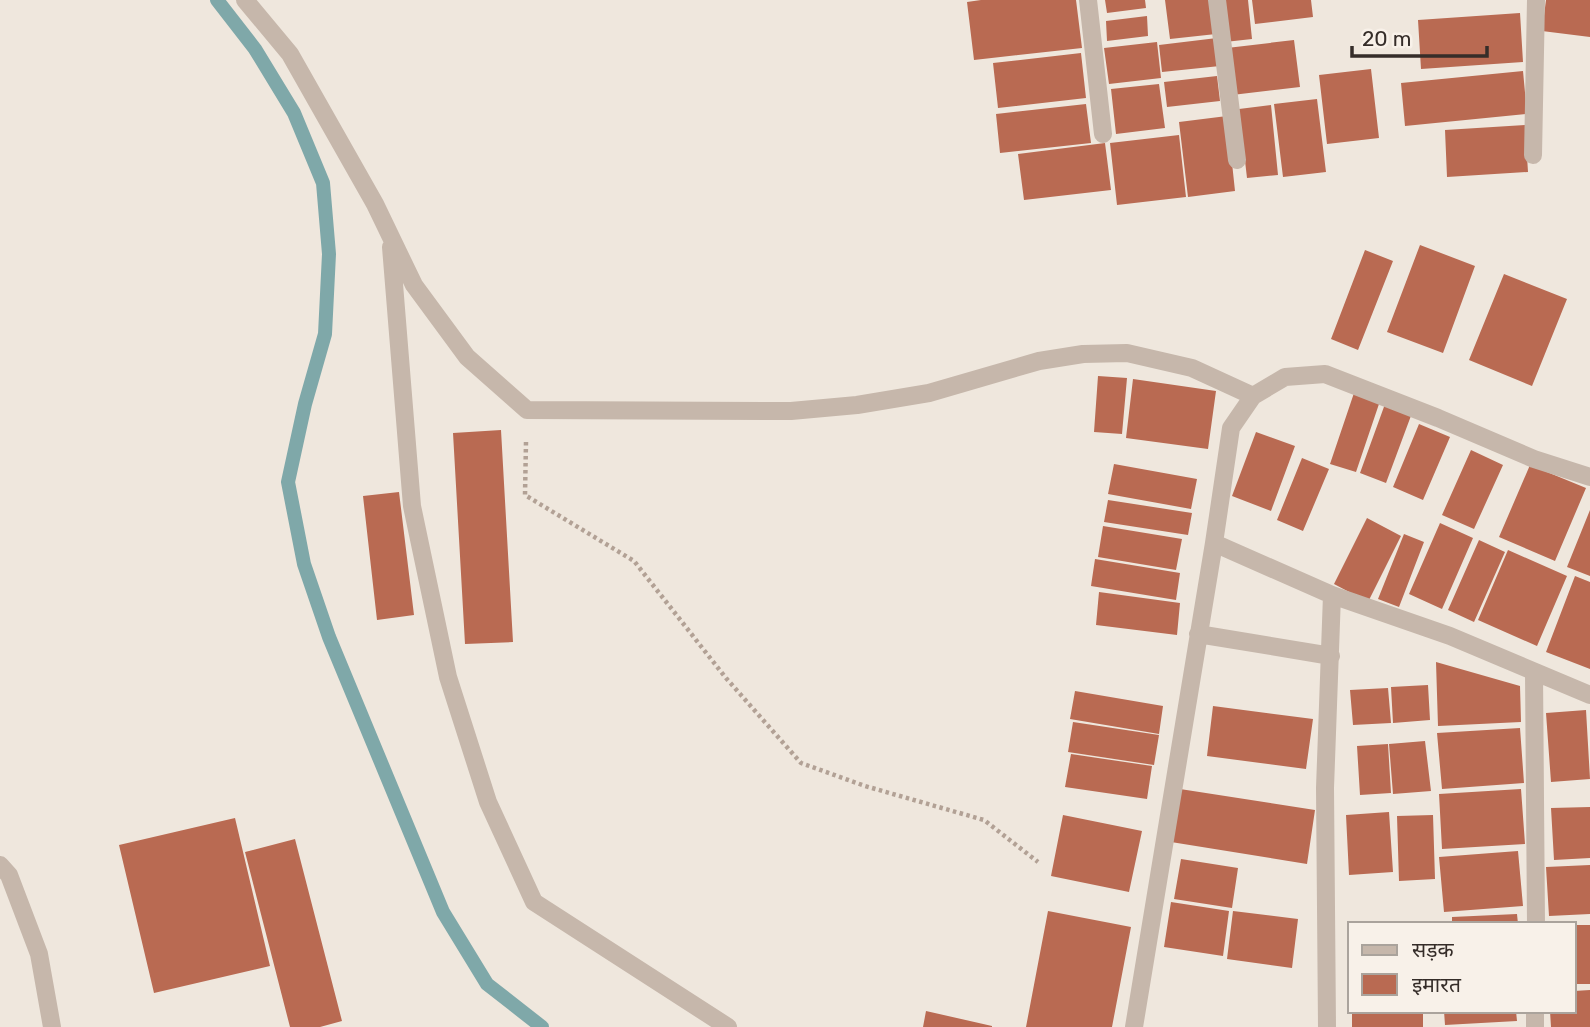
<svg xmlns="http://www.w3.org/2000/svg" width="1590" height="1027" font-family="Rubik,'Noto Sans Devanagari',sans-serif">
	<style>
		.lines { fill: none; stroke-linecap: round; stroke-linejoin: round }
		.stream { stroke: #7fa8a9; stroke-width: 14 }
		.building { fill: #b96a52 }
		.path { stroke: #b2a195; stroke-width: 4.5; stroke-dasharray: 3.5 3.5; stroke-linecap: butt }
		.minor { stroke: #c6b7ab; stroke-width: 18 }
	</style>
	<rect width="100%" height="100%" fill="#efe7dd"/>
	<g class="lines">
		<!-- stream -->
		<path class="stream" d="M217 0 255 49 294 113 323 183 329 254 325 334 305 404 288 482 304 564 329 637 443 912 487 984 542 1027"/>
	</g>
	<!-- building -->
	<path class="building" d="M981 0H1076L1082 48 974 60 967 2Z
		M1105 0H1145L1146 8 1107 13Z
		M1165 0H1212L1216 34 1170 39Z
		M1221 0H1248L1252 39 1225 42Z
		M1252 0H1311L1313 17 1255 24Z
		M1546 0H1590V37L1542 31Z
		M1520 13 1523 62 1421 69 1418 20Z
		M1147 16 1148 36 1107 41 1106 21Z
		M1217 38 1220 66 1162 72 1159 45Z
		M1294 40 1300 87 1232 95 1227 48Z
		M1157 42 1161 78 1109 84 1104 48Z
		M1081 53 1086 98 998 108 993 63Z
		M1371 69 1379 138 1327 144 1319 75Z
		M1523 71 1527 114 1405 126 1401 83Z
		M1217 76 1220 101 1167 107 1164 82Z
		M1159 84 1165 128 1116 134 1111 89Z
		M1317 99 1326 172 1283 177 1274 104Z
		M1086 104 1091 143 1000 153 996 114Z
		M1271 105 1278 175 1247 178 1239 109Z
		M1227 116 1235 191 1188 197 1179 122Z
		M1525 125 1528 172 1447 177 1445 130Z
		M1179 135 1186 197 1117 205 1110 143Z
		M1105 143 1111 190 1024 200 1018 154Z
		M1420 245 1475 266 1443 353 1387 332Z
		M1365 250 1393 261 1358 350 1331 339Z
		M1504 274 1567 299 1532 386 1469 360Z
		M1098 376 1127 378 1122 434 1094 432Z
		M1133 379 1216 391 1208 449 1126 438Z
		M1354 393 1380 401 1356 472 1330 464Z
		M1385 404 1412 413 1386 483 1360 473Z
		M1419 424 1450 437 1423 500 1393 487Z
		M501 430 513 642 465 644 453 433Z
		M1256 432 1295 446 1271 511 1232 496Z
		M1471 450 1503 465 1474 529 1442 515Z
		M1302 458 1329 469 1303 531 1277 520Z
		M1114 464 1197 479 1191 509 1108 494Z
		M1530 465 1586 488 1555 561 1499 537Z
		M399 492 414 615 377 620 363 496Z
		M1108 500 1192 513 1188 535 1104 522Z
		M1590 510V576L1567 567Z
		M1367 518 1401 536 1368 602 1334 584Z
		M1440 523 1473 538 1442 609 1409 594Z
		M1103 526 1182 539 1176 570 1098 557Z
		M1404 534 1424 542 1399 607 1378 599Z
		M1479 540 1505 552 1474 622 1448 610Z
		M1508 550 1567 576 1537 646 1478 620Z
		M1095 559 1180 573 1176 600 1091 586Z
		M1575 576 1590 582V669L1546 652Z
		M1099 592 1180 603 1177 635 1096 625Z
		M1436 662 1520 686 1521 722 1438 726Z
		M1428 685 1430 720 1393 723 1391 687Z
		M1388 688 1391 723 1353 725 1350 690Z
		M1075 691 1163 706 1159 734 1070 719Z
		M1213 706 1313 719 1306 769 1207 756Z
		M1586 710 1590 779 1551 782 1546 713Z
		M1073 722 1159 735 1154 765 1068 752Z
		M1520 728 1524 783 1442 789 1437 733Z
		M1425 741 1431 791 1393 794 1389 744Z
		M1388 744 1391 793 1360 795 1357 746Z
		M1071 754 1152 766 1147 799 1065 787Z
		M1180 789 1315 810 1307 864 1171 842Z
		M1521 789 1525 844 1442 849 1439 794Z
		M1590 807V858L1554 860 1551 808Z
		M1389 812 1393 872 1349 875 1346 815Z
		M1063 815 1142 831 1129 892 1051 876Z
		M1433 815 1435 879 1399 881 1397 816Z
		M235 818 270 966 154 993 119 845Z
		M295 839 342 1021 320 1027H290L245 852Z
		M1518 851 1523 906 1444 912 1439 857Z
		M1181 859 1238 868 1232 908 1174 899Z
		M1590 865V914L1549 916 1546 867Z
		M1171 902 1229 911 1223 956 1164 947Z
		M1048 911 1131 927 1112 1027H1026Z
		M1233 911 1298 919 1292 968 1227 959Z
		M1517 914 1518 924H1452V917Z
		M1574 925H1590V984H1574Z
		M1590 990V1027H1551L1550 1011H1574V991Z
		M926 1011 992 1026V1027H923Z
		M1444 1011H1516L1517 1021 1445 1025Z
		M1352 1012H1423V1027H1352Z"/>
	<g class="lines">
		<!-- path -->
		<path class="path" d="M526 442 525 495 634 561 726 678 801 763 865 786 984 820 1038 862"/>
		<!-- minor -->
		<path class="minor" d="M245 0 290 54 375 204 414 285 467 357 527 410 791 411 857 405 929 393 1039 361 1083 354 1127 353 1192 368 1253 396
			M1088 0 1103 134
			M1217 0 1237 160
			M1533 155 1536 0
			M391 247 412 506 448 677 488 802 534 902 728 1027
			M1214 543 1332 595 1450 636 1590 695
			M1198 634 1331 656
			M1534 673 1536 924
			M0 865 9 875 39 954 52 1027
			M1134 1027 1214 543 1231 428 1253 396 1285 377 1325 374 1438 418 1534 459 1590 477
			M1327 1027 1325 788 1332 595
			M1535 1027V1011"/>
	</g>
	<!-- legend -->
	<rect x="1348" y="922" width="228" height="91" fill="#f8f1e9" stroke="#aaa39c" stroke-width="2"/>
	<rect x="1362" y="945" width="35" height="10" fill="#c6b7ab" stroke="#aaa39c" stroke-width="2"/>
	<text x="1412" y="957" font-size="21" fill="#352d29">सड़क</text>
	<rect x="1362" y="974" width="35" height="21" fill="#b96a52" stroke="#aaa39c" stroke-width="2"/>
	<text x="1412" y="992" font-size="21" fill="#352d29">इमारत</text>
	<!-- scale -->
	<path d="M1352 46v10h135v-10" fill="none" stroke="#352d29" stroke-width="3.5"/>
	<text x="1362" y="46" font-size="21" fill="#352d29" stroke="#f8f1e9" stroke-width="5" paint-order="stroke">20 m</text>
</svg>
